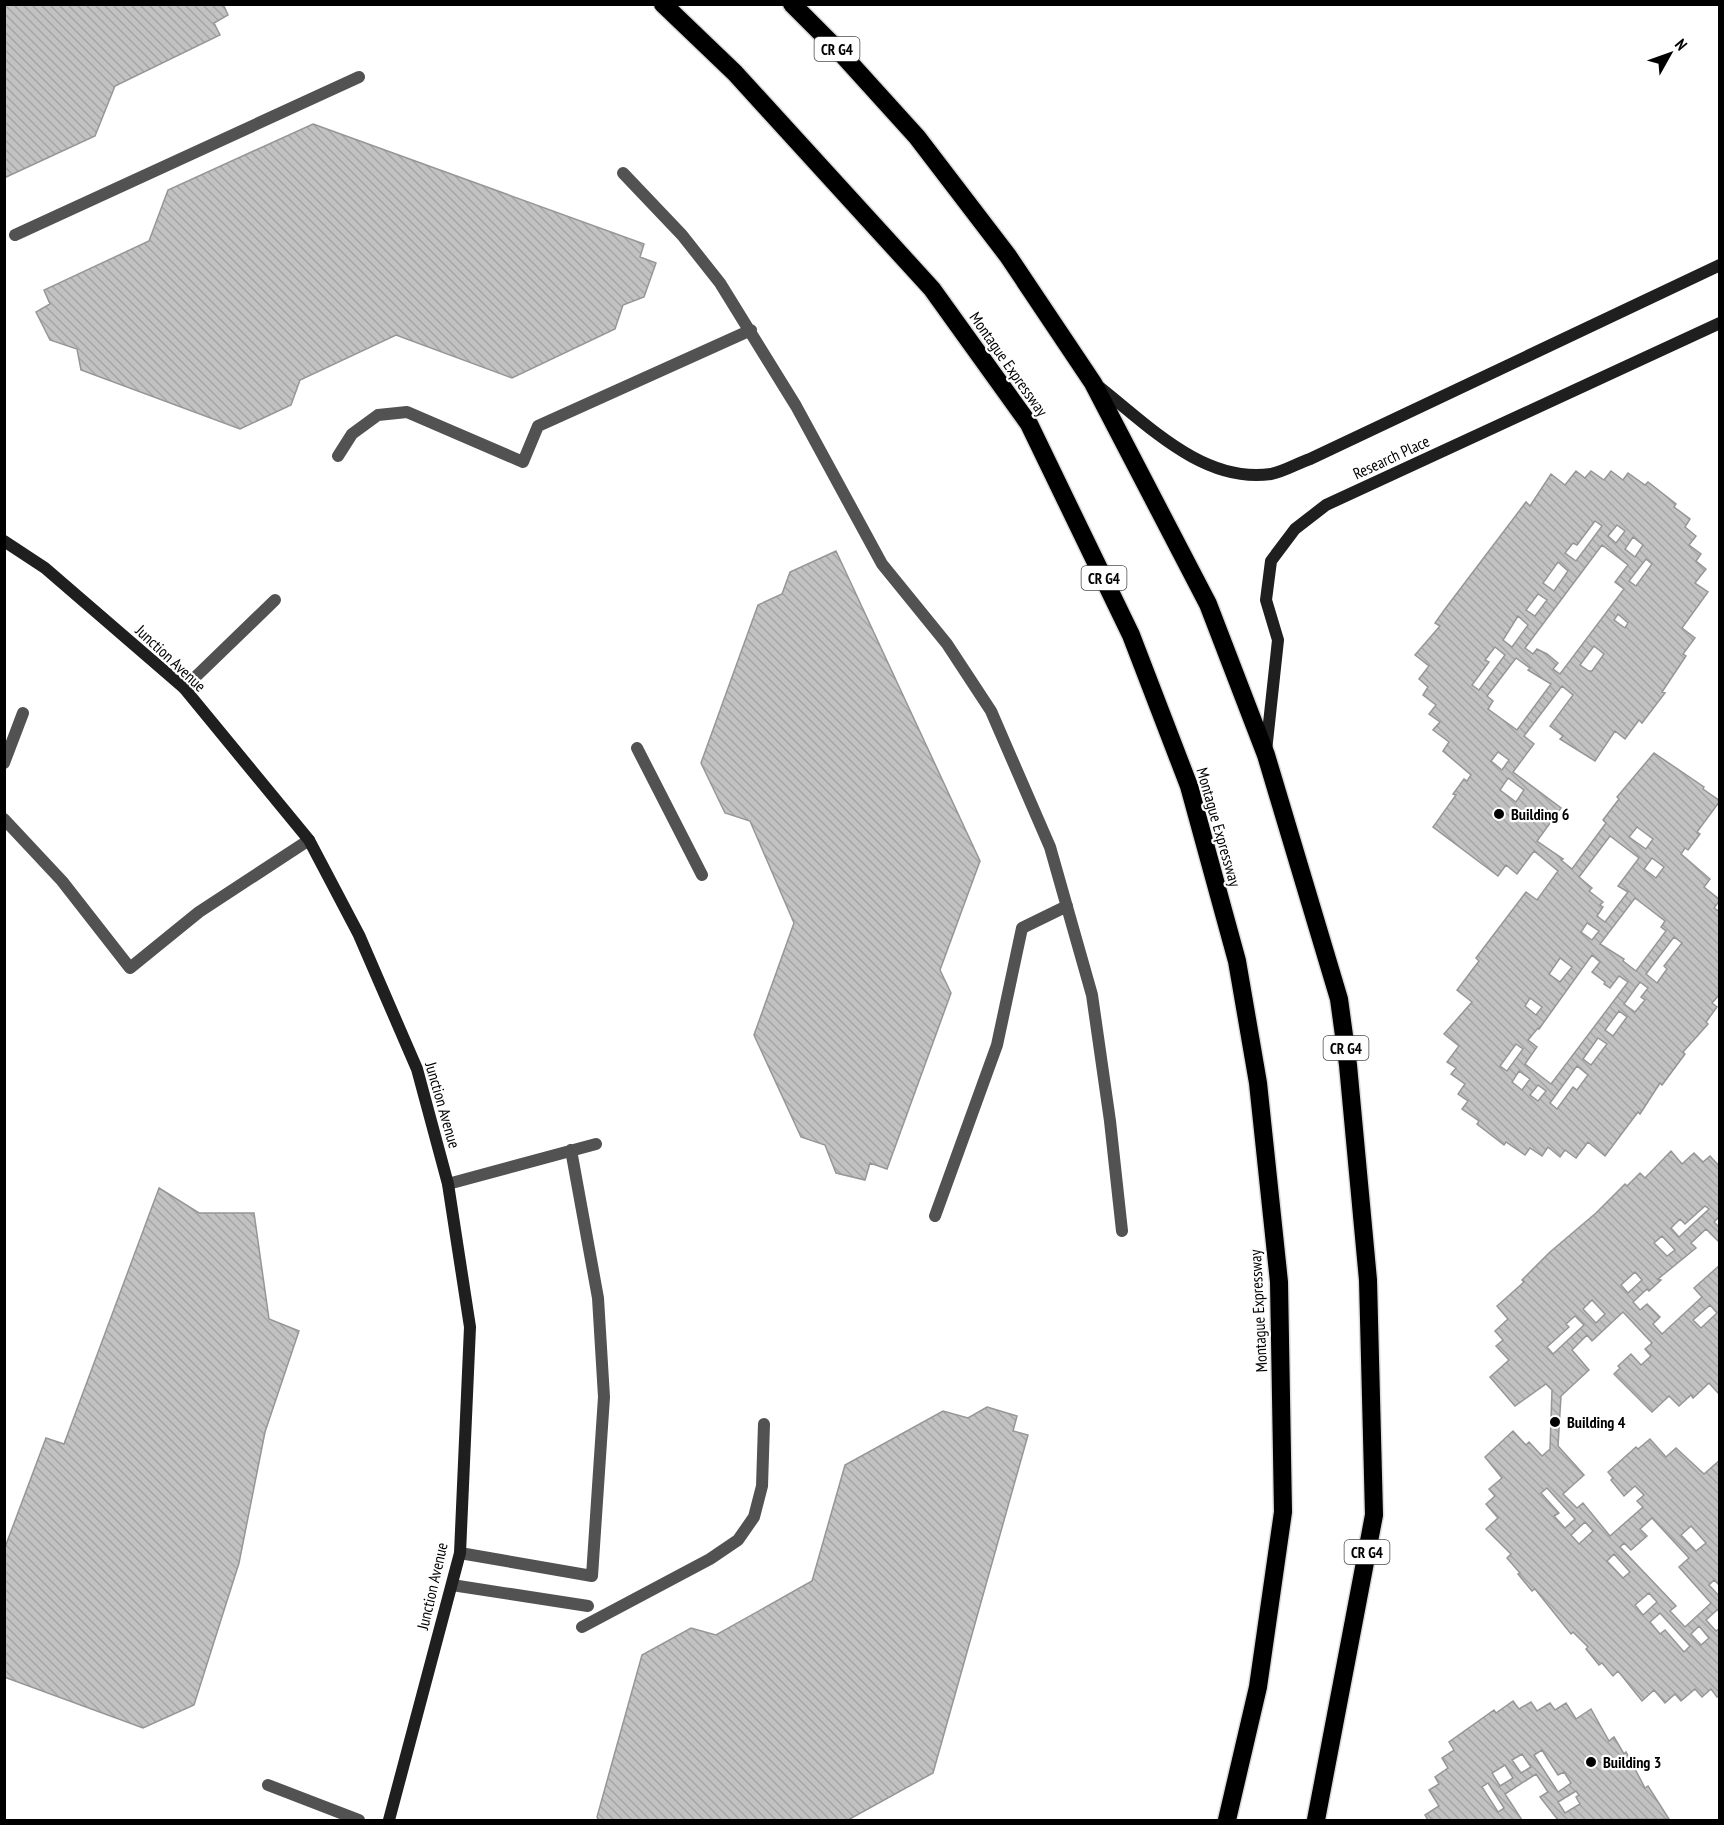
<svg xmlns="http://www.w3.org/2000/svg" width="1724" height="1825" font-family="'PT Sans Narrow',sans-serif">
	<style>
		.building { fill: url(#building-back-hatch); stroke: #969696; stroke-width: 1.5; fill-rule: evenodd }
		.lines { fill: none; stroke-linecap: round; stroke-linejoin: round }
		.highway-casing { stroke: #dbdbdb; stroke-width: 21 }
		.lane { stroke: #525252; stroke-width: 12 }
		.secondary { stroke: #1f1f1f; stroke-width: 12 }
		.highway { stroke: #000; stroke-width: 18 }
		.poi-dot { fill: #000; stroke: #fff; stroke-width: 2 }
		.labels { text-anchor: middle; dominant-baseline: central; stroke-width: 4.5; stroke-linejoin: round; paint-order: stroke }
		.shield { fill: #fff; stroke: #4c4c4c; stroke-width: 1.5 }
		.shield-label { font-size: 15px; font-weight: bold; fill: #000 }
		.street-label { font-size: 16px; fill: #000; stroke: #fff }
		.poi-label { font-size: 16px; font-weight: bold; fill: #000; stroke: #fff; text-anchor: start }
	</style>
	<defs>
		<pattern id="building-back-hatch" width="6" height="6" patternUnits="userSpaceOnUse" patternTransform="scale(1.5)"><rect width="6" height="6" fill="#c2c2c2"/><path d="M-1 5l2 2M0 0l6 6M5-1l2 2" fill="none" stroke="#a5a5a5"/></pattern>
	</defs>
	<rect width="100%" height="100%" fill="#fff"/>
	<!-- building -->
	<path class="building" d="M4 4H223L228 15 214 23 220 35 115 86 95 136 4 178Z
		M313 124 644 244 640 257 656 263 644 297 623 305 615 329 512 378 396 335 300 380 291 405 240 429 81 370 77 349 50 340 36 312 50 304 44 290 149 241 168 190Z
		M1576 471 1585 478 1591 471 1604 480 1611 471 1623 480 1628 473 1645 485 1648 482 1676 504 1674 507 1690 519 1685 527 1696 536 1689 545 1701 554 1696 561 1706 569 1695 583 1708 592 1682 628 1695 638 1683 654 1686 656 1662 692 1665 693 1642 723 1639 720 1625 739 1615 731 1595 761 1560 739 1563 736 1550 726 1573 695 1562 686 1524 736 1534 744 1513 772 1561 808 1537 841 1563 859 1561 860 1572 869 1606 823 1603 820 1619 799 1617 797 1654 753 1704 787 1703 789 1720 801 1697 832 1700 834 1688 850 1685 848 1681 854 1710 879 1704 887 1720 900 1714 908 1720 912V994L1712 1003 1717 1007 1706 1022 1708 1024 1683 1052 1685 1054 1662 1085 1660 1083 1640 1114 1638 1112 1605 1156 1588 1142 1576 1158 1565 1150 1560 1157 1548 1147 1542 1156 1530 1148 1525 1155 1506 1142 1504 1145 1477 1124 1479 1121 1462 1109 1468 1101 1458 1094 1465 1084 1451 1074 1456 1068 1447 1062 1459 1046 1444 1034 1472 1002 1457 990 1479 961 1476 958 1526 892 1537 900 1558 871 1534 851 1517 874 1506 865 1498 876 1433 827 1456 795 1453 794 1464 779 1467 781 1471 775 1443 751 1449 742 1433 730 1440 722 1429 714 1436 705 1423 695 1428 687 1419 679 1429 666 1415 655 1440 626 1435 623 1445 609 1526 502 1530 506 1551 474 1565 485ZM1595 521 1602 526 1576 561 1565 553 1573 543 1577 545ZM1617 525 1625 531 1616 543 1608 536ZM1633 537 1643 545 1635 557 1625 549ZM1602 545 1628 565 1615 582 1624 589 1560 674 1553 669 1558 663 1547 654 1537 649 1533 654 1525 648ZM1646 559 1652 564 1636 586 1629 581ZM1558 562 1568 571 1554 591 1543 583ZM1538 594 1547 600 1535 616 1526 610ZM1618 614 1628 623 1625 628 1614 620ZM1518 616 1528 625 1512 647 1503 640ZM1594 646 1604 654 1592 671H1589L1580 665ZM1495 647 1505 655 1479 690 1472 685 1489 662 1485 660ZM1516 658 1530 668 1528 670 1551 684 1517 730 1488 709 1493 701 1487 696ZM1498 752 1509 760 1502 770 1491 761ZM1508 778 1524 790 1516 802 1500 790ZM1637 827 1653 839 1646 849 1629 837ZM1610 836 1639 858 1618 886 1628 892 1605 922 1597 916 1603 907 1600 905 1603 902 1589 891 1592 888 1579 877ZM1652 858 1664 867 1656 878 1644 869ZM1635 898 1665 921 1661 927 1666 931 1636 971 1623 961 1624 959 1600 944ZM1587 923 1599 931 1592 940 1581 932ZM1674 937 1682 943 1664 966 1667 969 1657 983 1646 974ZM1592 955 1600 962 1592 972 1605 982 1604 984 1610 988 1619 976 1628 982 1551 1084 1525 1064 1537 1047 1528 1040 1538 1028 1539 1029ZM1560 958 1572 967 1560 982 1549 974ZM1640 982 1648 988 1641 997 1645 1000 1635 1012 1624 1004ZM1530 998 1542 1007 1536 1015 1525 1006ZM1619 1011 1627 1017 1613 1036 1605 1030ZM1598 1038 1607 1044 1591 1065 1583 1059ZM1516 1044 1523 1049 1507 1071 1500 1066ZM1577 1066 1588 1075 1577 1090 1573 1087 1557 1109 1550 1103ZM1519 1071 1530 1079 1522 1090 1512 1082ZM1538 1085 1546 1091 1538 1101 1530 1095Z
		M836 551 980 861 940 970 951 993 887 1169 870 1163 865 1180 836 1173 825 1145 801 1137 754 1035 794 923 750 821 725 813 701 763 758 605 782 594 790 572Z
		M1671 1151 1682 1164 1694 1153 1703 1162 1710 1156 1720 1167V1216L1714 1222 1720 1228V1243L1706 1229 1691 1243 1696 1248 1658 1279 1661 1280 1649 1291 1647 1289 1633 1302 1640 1310 1647 1304 1660 1317 1653 1324 1662 1334 1702 1297 1694 1288 1720 1265V1395L1709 1383 1693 1398 1691 1395 1679 1406 1669 1396 1652 1412 1614 1374 1620 1368 1618 1366 1631 1354 1641 1365 1651 1356 1645 1349 1652 1343 1623 1312 1592 1341 1587 1335 1572 1350 1589 1370 1561 1396 1558 1446 1584 1475 1563 1494 1577 1508 1583 1503 1610 1536 1643 1507 1637 1501 1644 1495 1635 1486 1624 1496 1611 1480 1613 1478 1608 1472 1636 1447 1638 1449 1650 1439 1666 1457 1676 1448 1704 1474 1720 1460V1586L1714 1580 1709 1585 1720 1597V1612L1717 1610 1706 1620 1716 1631 1720 1628V1695L1717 1697 1711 1689 1702 1697 1695 1689 1681 1701 1675 1694 1665 1703 1654 1690 1642 1701 1618 1671 1613 1676 1602 1663 1599 1665 1586 1649 1588 1647 1573 1632 1571 1634 1535 1589 1532 1591 1518 1574 1520 1573 1507 1558 1511 1554 1486 1529 1498 1518 1486 1504 1495 1496 1489 1489 1502 1478 1485 1457 1513 1431 1526 1445 1529 1442 1542 1456 1550 1449 1552 1390 1546 1384 1515 1406 1490 1377 1509 1360 1496 1346 1503 1340 1495 1331 1508 1319 1497 1306 1524 1282 1522 1280 1550 1252 1596 1213 1625 1184 1627 1186 1640 1173 1645 1178ZM1705 1206 1709 1209 1679 1237 1671 1228 1680 1219 1685 1224ZM1662 1236 1675 1250 1667 1256 1654 1243ZM1635 1272 1642 1280 1628 1293 1621 1285ZM1592 1300 1605 1314 1596 1323 1583 1309ZM1710 1305 1717 1313 1701 1328 1693 1320ZM1575 1316 1584 1325 1553 1354 1547 1347 1569 1327 1566 1324ZM1547 1488 1575 1519 1565 1528 1554 1516 1559 1513 1541 1493ZM1652 1518 1689 1558 1679 1567 1711 1603 1685 1627 1670 1611 1676 1606 1620 1547 1624 1543 1631 1550 1647 1536 1640 1529ZM1585 1522 1593 1531 1579 1544 1571 1535ZM1691 1526 1706 1543 1696 1551 1681 1535ZM1614 1554 1630 1572 1623 1578 1607 1561ZM1649 1593 1657 1602 1643 1615 1635 1605ZM1660 1613 1690 1646 1684 1652 1665 1630 1660 1634 1650 1622ZM1699 1626 1709 1638 1701 1645 1691 1634Z
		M159 1188 199 1213H254L269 1319 299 1331 265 1432 239 1563 194 1705 143 1728 4 1677V1550L46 1438 64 1444Z
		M987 1407 1017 1416 1013 1431 1028 1435 933 1773 848 1820H599L597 1817 642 1655 691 1628 716 1635 812 1581 845 1465 943 1411 968 1418Z
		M1513 1701 1519 1709 1531 1702 1537 1711 1550 1703 1555 1710 1566 1703 1576 1719 1591 1709 1609 1741 1614 1737 1624 1754 1626 1752 1645 1788 1648 1786 1669 1819 1558 1820 1540 1797 1548 1792 1536 1774 1505 1794 1522 1820H1428L1425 1815 1439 1806 1429 1790 1439 1784 1435 1777 1448 1768 1442 1758 1454 1750 1449 1742 1494 1710 1496 1713ZM1542 1750 1558 1775 1564 1772 1571 1783 1558 1792 1534 1755ZM1522 1754 1531 1767 1521 1773 1512 1760ZM1505 1765 1513 1778 1500 1786 1492 1773ZM1488 1783 1504 1808 1498 1812 1482 1787ZM1576 1791 1579 1795 1576 1797 1580 1804 1565 1813 1558 1802Z"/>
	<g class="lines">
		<defs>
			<path id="highway" d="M663 4 735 73 932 289 1029 424 1131 635 1189 786 1237 961 1258 1083 1279 1282 1283 1512 1258 1687 1227 1820
				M792 4 840 52 917 137 1008 256 1093 383 1208 604 1266 755 1339 999 1348 1065 1368 1280 1374 1515 1316 1820"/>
		</defs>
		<!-- highway casing -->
		<use href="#highway" class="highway-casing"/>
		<!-- lane -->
		<path class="lane" d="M623 173 682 235 720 283 796 406 882 564 947 644 991 711 1050 847 1092 995 1110 1121 1122 1231
			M15 235 359 77
			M338 456 352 434 378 415 407 412 523 462 538 426 751 330
			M184 688 275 600
			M637 748 702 875
			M4 763 23 713
			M4 819 62 881 130 968 199 912 309 840
			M448 1184 596 1144
			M935 1216 997 1045 1022 928 1067 906
			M460 1553 592 1576 604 1397 598 1298 571 1150
			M452 1585 588 1606
			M582 1627 710 1559 738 1540 754 1517 762 1486 764 1424
			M268 1785 359 1820"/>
		<!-- secondary -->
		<path class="secondary" d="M1098 386C1147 424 1203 484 1271 474 1283 472 1298 463 1310 459L1720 265
			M4 541 45 568 184 688 309 840 359 935 417 1069 448 1184 470 1327 460 1553 389 1820
			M1266 751 1278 640 1266 600 1271 561 1295 529 1326 505 1720 323"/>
		<!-- highway -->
		<use href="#highway" class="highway"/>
	</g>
	<!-- markers -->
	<g class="poi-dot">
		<circle cx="1499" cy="814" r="6"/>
		<circle cx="1555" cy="1422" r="6"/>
		<circle cx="1591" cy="1762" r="6"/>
	</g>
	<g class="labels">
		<!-- shield labels -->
		<g class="shield">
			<rect x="814.5" y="37" width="45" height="24" rx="4.5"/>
			<rect x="1081.5" y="566" width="45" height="24" rx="4.5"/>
			<rect x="1323.5" y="1036" width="45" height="24" rx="4.5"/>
			<rect x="1344.5" y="1540" width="45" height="24" rx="4.5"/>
		</g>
		<g class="shield-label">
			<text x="837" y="49">CR G4</text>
			<text x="1104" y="578">CR G4</text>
			<text x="1346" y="1048">CR G4</text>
			<text x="1367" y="1552">CR G4</text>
		</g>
		<!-- street labels -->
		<g class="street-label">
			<text transform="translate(1009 364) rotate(55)">Montague Expressway</text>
			<text transform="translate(1391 457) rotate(-25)">Research Place</text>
			<text transform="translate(171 658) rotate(43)">Junction Avenue</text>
			<text transform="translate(1219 827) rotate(74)">Montague Expressway</text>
			<text transform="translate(443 1105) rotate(74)">Junction Avenue</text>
			<text transform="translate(1258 1311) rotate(-93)">Montague Expressway</text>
			<text transform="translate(432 1586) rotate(-77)">Junction Avenue</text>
		</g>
		<!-- poi labels -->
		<g class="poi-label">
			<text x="1511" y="814">Building 6</text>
			<text x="1567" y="1422">Building 4</text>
			<text x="1603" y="1762">Building 3</text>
		</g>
	</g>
	<!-- border -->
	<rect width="1724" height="1825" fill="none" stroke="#000000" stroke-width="12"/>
	<!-- north arrow -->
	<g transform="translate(1670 54) rotate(50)" stroke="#ffffff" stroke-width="4.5" paint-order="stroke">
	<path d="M0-4.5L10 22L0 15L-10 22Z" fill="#000000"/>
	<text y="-9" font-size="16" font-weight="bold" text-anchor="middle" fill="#000000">N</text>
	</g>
</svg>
